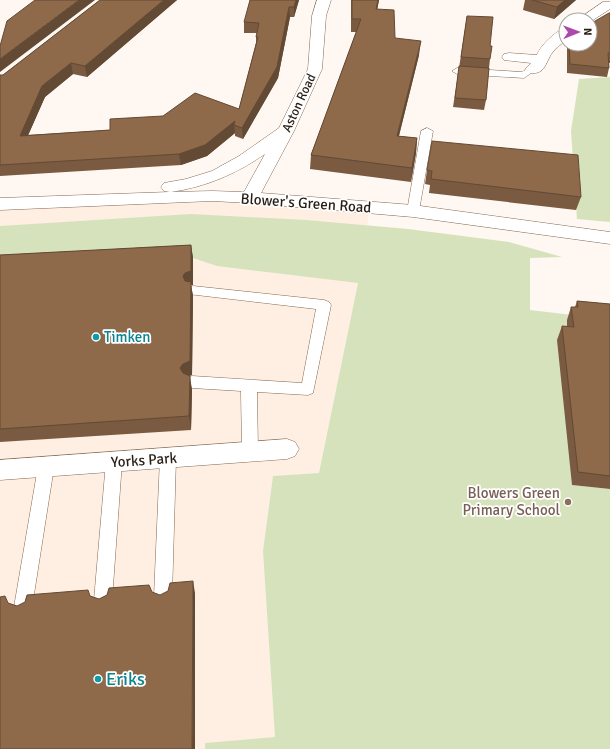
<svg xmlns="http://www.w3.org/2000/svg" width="610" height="749" font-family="Signika,sans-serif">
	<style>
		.built { fill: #feefe2 }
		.green { fill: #d6e2bc }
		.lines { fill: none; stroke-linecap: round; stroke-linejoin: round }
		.service-casing { stroke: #846952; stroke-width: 1 }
		.minor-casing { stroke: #846952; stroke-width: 1 }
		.secondary-casing { stroke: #846952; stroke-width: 1 }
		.service { fill: #fff; fill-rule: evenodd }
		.minor { fill: #fff; fill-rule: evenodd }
		.secondary { fill: #fff; fill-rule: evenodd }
		.wall { fill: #7a5a40 }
		.shaded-wall { fill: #634a34 }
		.building { fill: #8e694a; stroke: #634a34 }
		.culture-dot { fill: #0f9aa8; stroke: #fff; stroke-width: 1.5 }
		.education-dot { fill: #8d6e63; stroke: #fff; stroke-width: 1.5 }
		.labels { text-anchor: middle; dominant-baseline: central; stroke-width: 3.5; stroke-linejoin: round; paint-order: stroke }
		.far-street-label { font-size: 13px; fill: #291e14; stroke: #fff }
		.street-label { font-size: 15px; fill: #291e14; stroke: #fff }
		.culture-label { font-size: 15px; fill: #0d838f; stroke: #fff; text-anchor: start }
		.education-label { font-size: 15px; fill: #785e54; stroke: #fff; text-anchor: end }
		.near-culture-label { font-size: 18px; fill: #0d838f; stroke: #fff; text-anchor: start }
	</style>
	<rect width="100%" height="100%" fill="#fef7f2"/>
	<!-- built -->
	<path class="built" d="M212 196 370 207 358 283 319 473 273 476 263 551 275 737 205 744V749H0V204Z"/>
	<!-- green -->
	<path class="green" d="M610 77V222L577 219 571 131 579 79Z
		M191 214 306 220 408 229 509 242 562 257 530 258V310L572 315 569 341 572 485 610 489V749H205V743L275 737 263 551 273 476 319 473 358 283 217 266 193 258 0 269V226Z"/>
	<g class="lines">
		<defs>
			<path id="service" d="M532 66 537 69 524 78 457 74 452 71 457 68 522 72Z
				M427 128 433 131 419 211 413 215 407 211 421 131Z
				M193 286 324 300 329 302 331 305 313 393 308 395 257 392 258 452 256 457 250 459 244 457 242 452 241 391 192 388 187 386 184 382 187 378 192 376 302 383 316 309 188 294 186 291 188 288Z
				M168 451 174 453 176 458 172 596 170 602 163 605 156 602 154 596 160 458 162 453Z
				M114 455 120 457 122 462 112 600 110 606 103 609 96 606 94 600 106 462 108 457Z
				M46 460 52 462 54 467 32 607 30 613 23 616 16 613 14 607 38 467 40 462Z"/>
			<path id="minor" d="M603 2H610V9L590 22V20H577Z
				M566 28V40C562 44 555 48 552 53 545 63 545 77 527 72L525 69 531 63 504 60 502 57 504 54 509 53 537 55C540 46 556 30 566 28Z
				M287 439 295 442 299 449 295 456 287 459 0 480V460Z"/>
			<path id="secondary" d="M317 0H331L326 16 322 69 294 131 261 193 413 205 610 232V244L413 217 250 203 212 201 0 210V198L170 192 164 191 161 187 164 183 186 179 212 171 239 156 279 128 308 69 312 16ZM265 154 244 192 212 191 171 192C206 187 236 174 265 154Z"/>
		</defs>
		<!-- service casing -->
		<use href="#service" class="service-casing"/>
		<!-- minor casing -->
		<use href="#minor" class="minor-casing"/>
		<!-- secondary casing -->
		<use href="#secondary" class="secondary-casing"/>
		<!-- service -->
		<use href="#service" class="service"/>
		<!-- minor -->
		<use href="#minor" class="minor"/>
		<!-- secondary -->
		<use href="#secondary" class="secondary"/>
	</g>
	<!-- wall -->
	<path class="wall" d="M100 0H177L87 77 73 74 45 97 28 135 110 130 163 116 239 109 256 43V37L257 33H244V22L299 0 294 17H290L278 78 243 139 235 136V133L207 156 181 165 0 176V75H3Z
		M351 0H379L377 9 395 38 419 55 399 136 417 138 416 153 411 182 310 169 311 155 356 32H351Z
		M525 0H576L554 19 523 10Z
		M610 13V63H609V68L607 77 567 73V44H590Z
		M467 16 490 46V59L489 68 486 100 484 110 453 107Z
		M427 170 581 197 576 210 429 193 430 185 425 184Z
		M191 245 193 258V285H191L193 296 192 375 189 376 192 390 191 430 0 442V255Z
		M577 301 610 304V489L572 485 557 340 562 326 567 327V320L571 307H575Z"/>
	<!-- shaded-wall -->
	<path class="shaded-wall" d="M79 0H95L0 72V59Z
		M164 0H177L87 77 85 66Z
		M296 0H299L294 17V7Z
		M378 0H379L375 22 376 9Z
		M565 0H576L554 19 557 7Z
		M289 7 290 17 278 78 243 139 242 128Z
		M421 41 419 55 395 151 397 136Z
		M71 63 73 74 45 97 23 147 20 136 42 86Z
		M235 121 234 125 235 133 207 156 181 165 179 154Z
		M417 138 416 153 411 182 412 168Z
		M191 245 193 258V285H191L193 296 192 375 186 377 180 368 183 276Z
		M190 376 192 390 191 430 189 416Z
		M193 581 195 593V749H192Z"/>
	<!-- building -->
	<path class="building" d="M35 0H79L0 59V46L7 21Z
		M100 0H164L85 66 71 63 42 86 20 136 110 130V119L163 116 195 93 239 109 258 37H256L259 23 244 22 250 0H296L294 7H289L277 67 242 128 234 125 235 121 205 145 179 154 0 165V75H3Z
		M352 0H378L376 9 394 10 395 38 421 41 397 136 417 138 412 168 311 155 361 19H352Z
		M532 0H565L557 7Z
		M609 13H610V53H608L609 68 570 64 569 44H590V24Z
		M467 16 493 17 490 46H492L490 59 461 57Z
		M459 66 489 68 486 100 455 98Z
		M432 141 578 155 581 197 431 179 432 171 427 170Z
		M191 245V271L185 273 183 276 185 281 191 282 190 361 183 364 180 368 183 373 190 376 189 416 0 429V255Z
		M577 301 610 304V476L578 472 562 326 574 327 571 307H578Z
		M193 581 192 749H0V597L5 596 8 603 17 606 25 602 27 595 88 590 90 596 99 599 107 595 109 588 149 585 152 592 160 595 168 591 170 583Z"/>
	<!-- markers -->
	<g class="culture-dot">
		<circle cx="96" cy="337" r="4"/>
		<circle cx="98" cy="679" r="4"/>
	</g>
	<circle class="education-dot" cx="568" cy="502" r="4"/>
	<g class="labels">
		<!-- far-street labels -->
		<g class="far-street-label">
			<text transform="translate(299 103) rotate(-65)">Aston Road</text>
		</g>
		<!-- street labels -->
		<g class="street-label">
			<text transform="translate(306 203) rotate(4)">Blower's Green Road</text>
			<text transform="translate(144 460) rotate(-4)">Yorks Park</text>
		</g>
		<!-- culture labels -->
		<g class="culture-label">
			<text x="104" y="337">Timken</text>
		</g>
		<!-- education labels -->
		<g class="education-label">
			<text x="560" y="493">Blowers Green<tspan x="560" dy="17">Primary School</tspan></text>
		</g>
		<!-- near-culture labels -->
		<g class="near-culture-label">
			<text x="106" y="679">Eriks</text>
		</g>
	</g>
	<!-- north arrow -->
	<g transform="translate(578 32) rotate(89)"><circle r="19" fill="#ffffff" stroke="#a9a5a1"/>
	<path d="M0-3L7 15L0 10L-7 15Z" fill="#ac48ae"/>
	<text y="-6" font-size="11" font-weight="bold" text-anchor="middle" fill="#291e14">N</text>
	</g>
</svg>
